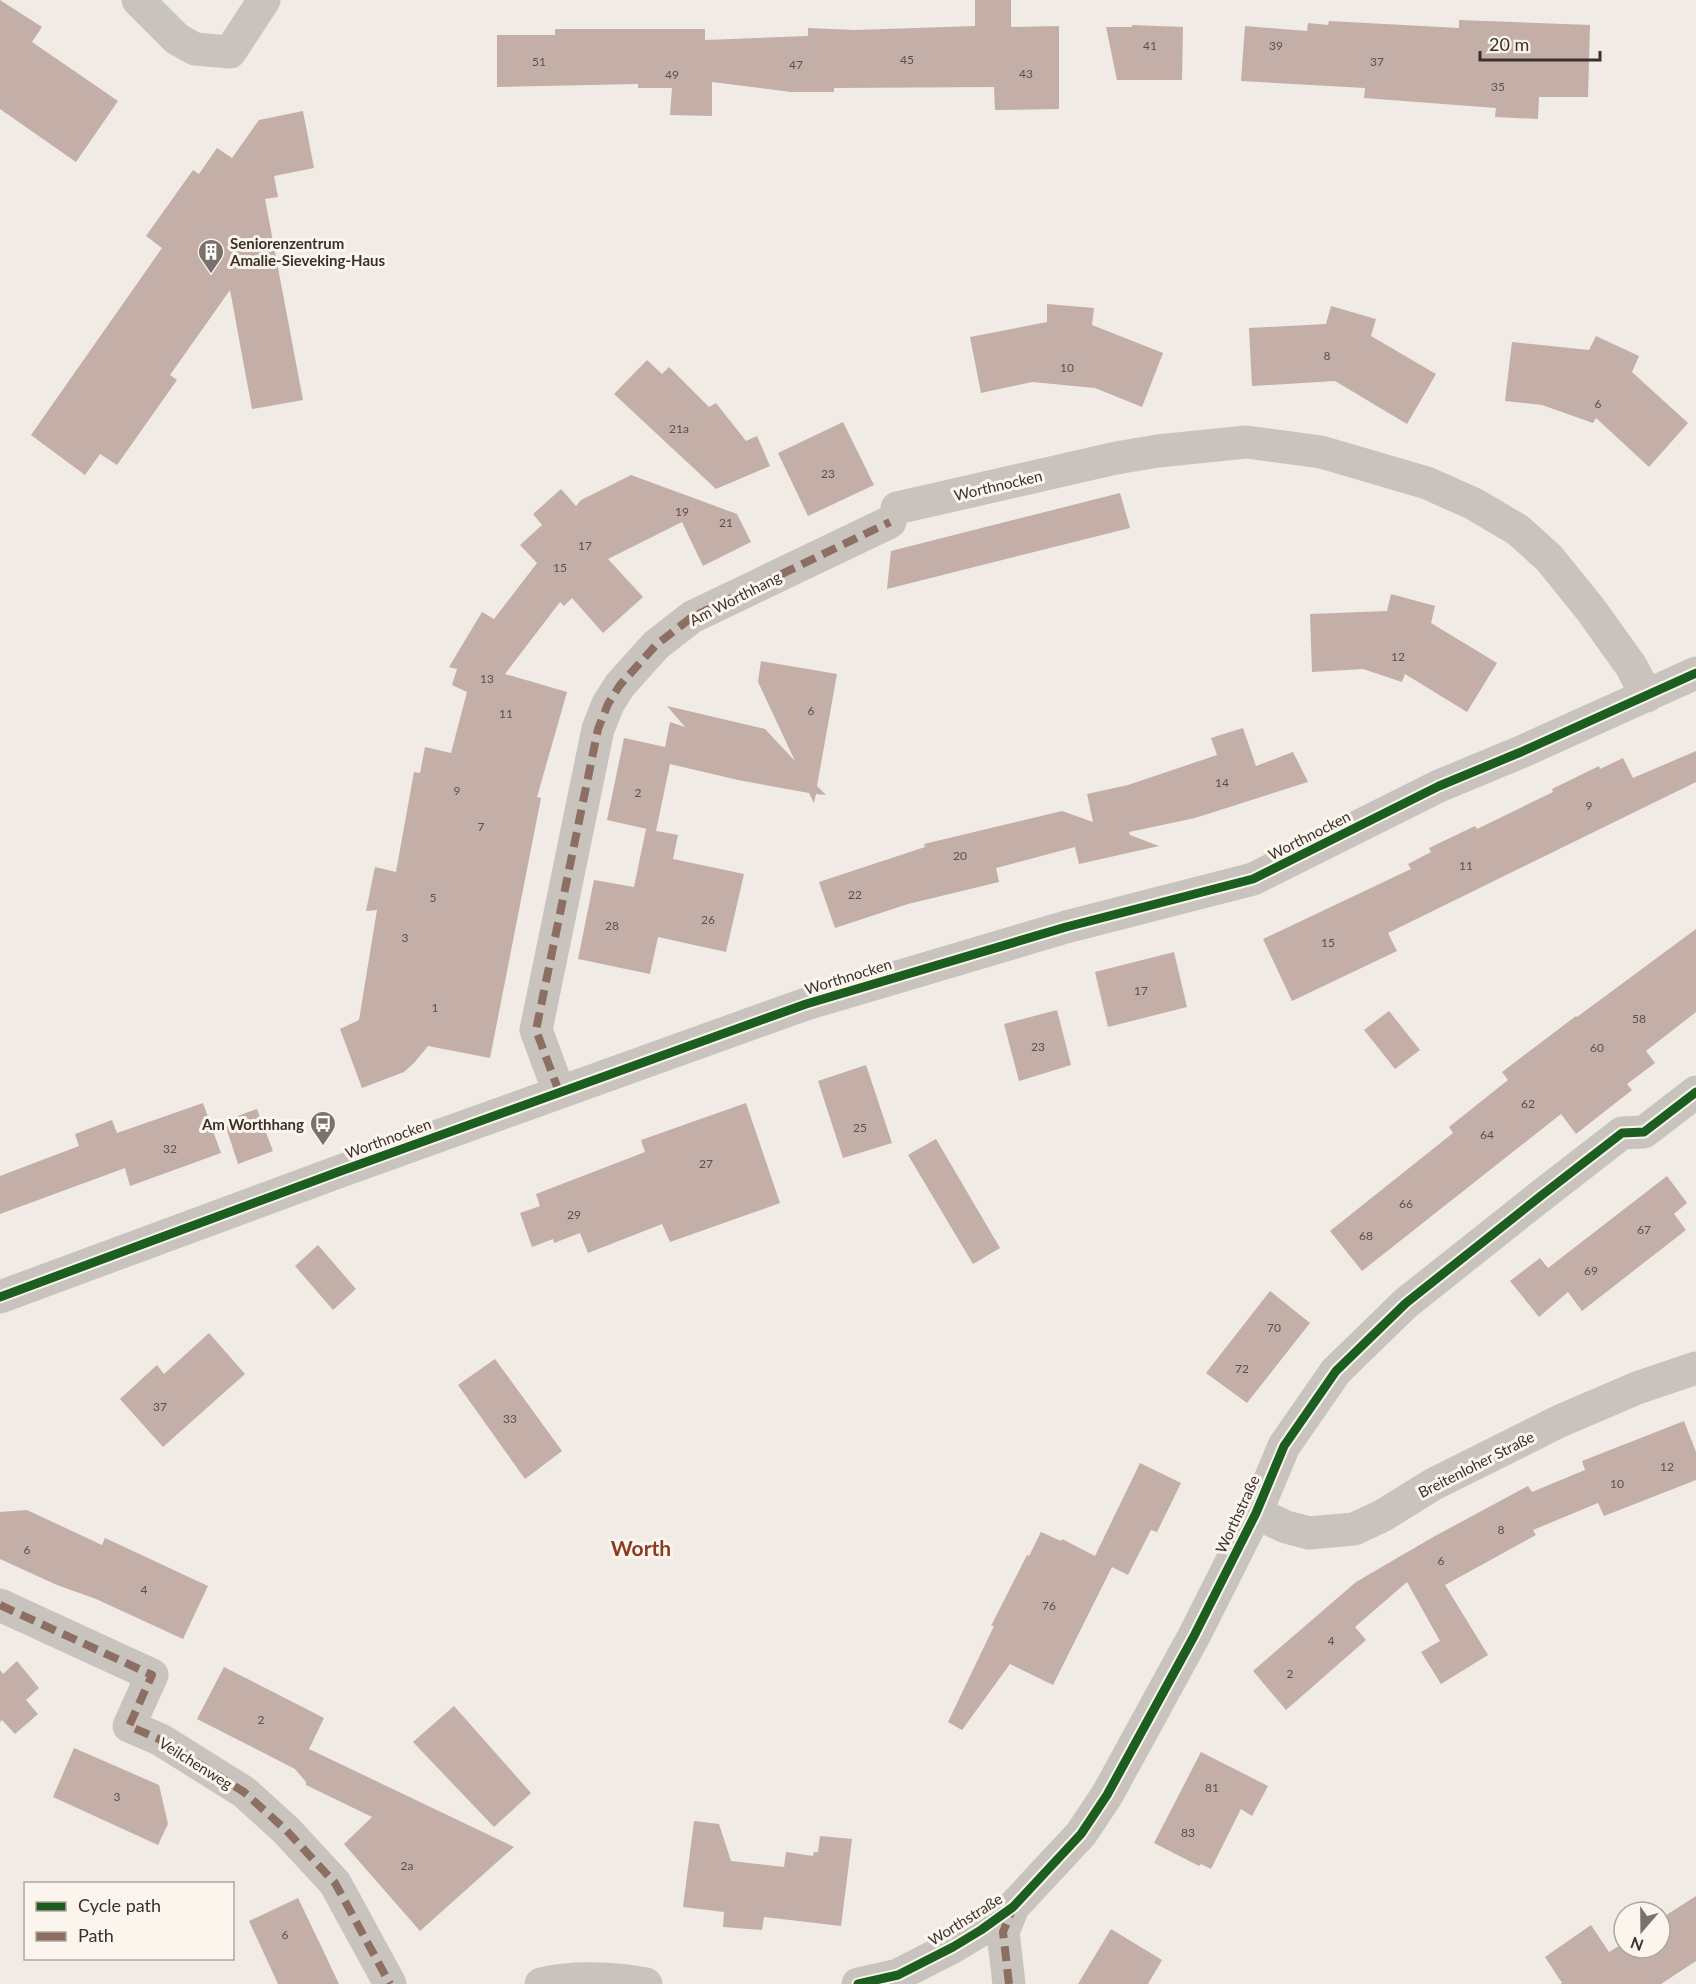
<svg xmlns="http://www.w3.org/2000/svg" width="1696" height="1984" font-family="Lato,sans-serif">
	<style>
		.building { fill: #c3afa7 }
		.lines { fill: none; stroke-linecap: round; stroke-linejoin: round }
		.street { stroke: #c9c3be; stroke-width: 33 }
		.quiet { stroke: #8d6e63; stroke-width: 8; stroke-dasharray: 15 8; stroke-linecap: butt }
		.cycleway-casing { stroke: #fbf5ee; stroke-width: 13 }
		.cycleway { stroke: #1b5e20; stroke-width: 9 }
		.labels { text-anchor: middle; dominant-baseline: central; stroke-width: 6; stroke-linejoin: round; paint-order: stroke }
		.number-label { font-size: 12px; fill: #5d504a }
		.poi-label { font-size: 15px; font-weight: bold; fill: #3b302b; stroke: #fbf5ee; text-anchor: start }
		.street-label { font-size: 15px; fill: #3b302b; stroke: #fbf5ee }
		.district-label { font-size: 21px; font-weight: bold; fill: #8c3b22; stroke: #fbf5ee }
	</style>
	<rect width="100%" height="100%" fill="#f0ebe5"/>
	<!-- building -->
	<path class="building" d="M0 0 42 27 32 42 118 101 76 162 0 109Z
		M975 0H1011V27L1059 26V109L995 110 994 87 834 88V92H791L712 82V116L670 115 672 88H638V84L497 87V35H555V29H705V40L808 36V28L855 30 975 26Z
		M1459 20 1590 25 1588 97H1539L1538 119 1495 117 1496 108 1364 98 1365 88 1241 81 1245 26 1307 31 1308 23 1328 25 1329 21 1459 28Z
		M1132 25 1183 27 1182 80H1117L1106 27H1132Z
		M303 111 314 168 274 176 278 197 265 199 303 400 252 409 230 290 170 375 177 380 117 465 100 454 85 475 31 435 162 248 146 236 193 170 199 174 217 148 232 158 259 120Z
		M1047 304 1094 308 1092 325 1163 353 1142 407 1095 388 1032 382 981 393 970 337 1047 322Z
		M1331 306 1376 319 1371 336 1436 374 1407 424 1335 381 1252 386 1249 328 1326 324Z
		M1596 336 1639 356 1632 372 1688 423 1649 467 1596 418 1593 423 1542 405 1505 401 1512 342 1589 350Z
		M647 360 662 374 669 367 709 407 716 403 746 441 757 436 770 466 716 489 614 394Z
		M843 422 874 485 808 516 778 453Z
		M631 475 737 514 751 542 703 566 682 522 608 559 643 597 603 633 572 598 564 606 560 602 505 674 567 692 537 797 541 798 490 1058 428 1046 414 1063 404 1072 362 1088 340 1029 359 1020 377 910 366 911 375 867 396 872 414 772 420 773 425 747 451 753 467 692 452 685 457 669 449 667 482 612 494 619 537 563 520 545 542 525 533 514 561 489 576 506 581 500Z
		M1120 493 1130 528 887 589 891 551Z
		M1391 594 1435 606 1431 623 1497 663 1467 712 1405 674 1402 682 1363 669 1312 672 1310 614 1387 611Z
		M761 661 837 674 817 786 826 795 816 794 814 803 809 793 738 780 670 764 656 831 607 820 624 738 665 747 670 722 685 727 667 706 765 729 795 761 758 682Z
		M1243 728 1256 766 1293 752 1308 782 1195 818 1129 832 1130 835 1159 846 1079 864 1075 847 996 868 999 882 908 904 835 928 819 882 925 847 924 844 1062 811 1093 822 1087 794 1128 785 1217 755 1211 738Z
		M1696 751V782L1388 933 1397 951 1292 1001 1263 939 1411 869 1408 864 1431 852 1429 848 1475 826 1477 829 1553 792 1552 789 1599 766 1600 769 1623 758 1633 778Z
		M646 829 678 835 673 859 744 874 726 952 658 937 650 974 578 959 594 880 634 887Z
		M1696 929V1012L1646 1051 1655 1063 1627 1084 1632 1090 1576 1134 1561 1114 1362 1271 1330 1231 1453 1133 1449 1127 1508 1080 1502 1072 1576 1016 1577 1017Z
		M1174 952 1187 1007 1108 1027 1095 972Z
		M1057 1010 1071 1065 1019 1081 1004 1024Z
		M1389 1011 1420 1050 1395 1069 1364 1030Z
		M866 1065 892 1143 843 1158 818 1081Z
		M203 1103 221 1153 130 1186 125 1168 0 1214V1176L79 1146 75 1134 112 1120 117 1133Z
		M746 1103 780 1203 670 1242 662 1224 588 1253 580 1233 554 1243 553 1239 532 1247 520 1213 540 1206 536 1194 645 1152 641 1140Z
		M257 1109 273 1151 238 1164 224 1121Z
		M936 1139 1000 1248 973 1264 908 1155Z
		M1667 1176 1687 1203 1674 1214 1686 1230 1582 1311 1568 1292 1539 1317 1510 1281 1540 1258 1548 1268Z
		M318 1245 356 1289 333 1310 295 1266Z
		M1270 1291 1310 1323 1247 1403 1206 1373Z
		M209 1333 245 1374 163 1447 120 1399 157 1365 164 1374Z
		M495 1359 562 1451 525 1479 458 1385Z
		M1684 1421 1696 1452V1480L1604 1516 1598 1503 1533 1530 1536 1535 1445 1585 1488 1655 1441 1684 1421 1652 1440 1641 1407 1582 1355 1627 1366 1640 1286 1710 1253 1671 1356 1582 1435 1536 1528 1486 1532 1492 1585 1470 1582 1461Z
		M1140 1463 1181 1483 1157 1532 1151 1530 1128 1575 1112 1567 1053 1685 1010 1664 962 1730 948 1722 994 1626H991L1027 1555 1029 1556 1041 1532 1061 1541 1062 1539 1095 1556Z
		M27 1510 102 1545 105 1538 208 1586 183 1639 96 1599 57 1585 0 1559V1512Z
		M17 1661 39 1688 26 1700 38 1714 15 1734 2 1720 0 1722V1670L3 1674Z
		M224 1667 324 1718 309 1749 514 1847 420 1931 344 1844 372 1817 306 1785V1782L295 1769 197 1719Z
		M454 1706 531 1793 494 1827 413 1742Z
		M74 1748 159 1785 168 1824 158 1845 53 1797Z
		M1201 1752 1268 1786 1252 1816 1241 1809 1211 1869 1201 1864 1199 1866 1154 1843Z
		M694 1821 719 1824 731 1861 784 1867 786 1852 813 1856 814 1852H818L820 1836 852 1839 841 1926 764 1917 762 1930 723 1927 724 1912 683 1907Z
		M1696 1896V1961L1661 1984H1560L1562 1983 1545 1957 1591 1925 1609 1952 1624 1943V1948H1660V1919Z
		M298 1898 321 1946 339 1984H278L249 1921Z
		M1111 1929 1162 1960 1148 1984H1078Z"/>
	<g class="lines">
		<!-- street -->
		<path class="street" d="M138 0 177 39 195 49 230 52 264 0
			M897 508 1116 458 1158 451 1246 442 1321 452 1427 483 1474 504 1518 530 1549 558 1591 610 1631 666 1647 696
			M559 1092 536 1030 598 729 608 704 620 685 656 645 692 617 890 522
			M0 1297 338 1172 806 1004 1066 927 1253 879 1439 786 1521 752 1696 673
			M1256 1513 1286 1527 1309 1533 1354 1529 1382 1516 1432 1485 1560 1421 1637 1388 1696 1368
			M0 1605 152 1675 129 1726 161 1740 244 1792 286 1830 335 1883 390 1984
			M541 1984C572 1976 614 1978 646 1984
			M858 1984 898 1975 953 1947 981 1930 1013 1907 1081 1834 1107 1795 1194 1636 1256 1513 1284 1446 1336 1371 1406 1303 1542 1195 1622 1133 1644 1132 1696 1092
			M1009 1984 1003 1932 1013 1907"/>
		<!-- quiet -->
		<path class="quiet" d="M559 1092 536 1030 598 729 608 704 620 685 656 645 692 617 890 522
			M0 1605 152 1675 129 1726 161 1740 244 1792 286 1830 335 1883 390 1984
			M1009 1984 1003 1932 1012 1910"/>
		<defs>
			<path id="cycleway" d="M0 1297 338 1172 806 1004 1066 927 1253 879 1439 786 1521 752 1696 673
				M858 1984 898 1975 953 1947 981 1930 1013 1907 1081 1834 1107 1795 1194 1636 1256 1513 1284 1446 1336 1371 1406 1303 1542 1195 1622 1133 1644 1132 1696 1092"/>
		</defs>
		<!-- cycleway casing -->
		<use href="#cycleway" class="cycleway-casing"/>
		<!-- cycleway -->
		<use href="#cycleway" class="cycleway"/>
	</g>
	<!-- icons -->
	<defs>
		<symbol id="building-pin" viewBox="-11 -11 22 30"><path d="M0 17L-7.5 6A9.5 9.5 0 1 1 7.5 6Z" fill="#7a716c" stroke="#fbf5ee"/><path d="M-4-6H4V6H1V3H-1V6H-4ZM-2.5-4.3h1.7v1.8h-1.7ZM.8-4.3h1.7v1.8H.8ZM-2.5-1h1.7V.8h-1.7ZM.8-1h1.7V.8H.8Z" fill="#fff"/></symbol>
		<symbol id="bus-pin" viewBox="-11 -11 22 30"><path d="M0 17L-7.5 6A9.5 9.5 0 1 1 7.5 6Z" fill="#7a716c" stroke="#fbf5ee"/><path d="M-5-6H5V4H4V6H2V4H-2V6H-4V4H-5ZM-3.5-4V0h7V-4ZM-3.5 1.2v1.5H-2V1.2ZM2 1.2v1.5H3.5V1.2Z" fill="#fff"/></symbol>
	</defs>
	<g fill-rule="evenodd">
		<use href="#building-pin" x="196" y="237" width="30" height="40"/>
		<use href="#bus-pin" x="308" y="1109" width="30" height="40"/>
	</g>
	<g class="labels">
		<!-- number labels -->
		<g class="number-label">
			<text x="1150" y="45">41</text>
			<text x="1276" y="45">39</text>
			<text x="907" y="59">45</text>
			<text x="539" y="61">51</text>
			<text x="1377" y="61">37</text>
			<text x="796" y="64">47</text>
			<text x="1026" y="73">43</text>
			<text x="672" y="74">49</text>
			<text x="1498" y="86">35</text>
			<text x="1327" y="355">8</text>
			<text x="1067" y="367">10</text>
			<text x="1598" y="403">6</text>
			<text x="679" y="428">21a</text>
			<text x="828" y="473">23</text>
			<text x="682" y="511">19</text>
			<text x="726" y="522">21</text>
			<text x="585" y="545">17</text>
			<text x="560" y="567">15</text>
			<text x="1398" y="656">12</text>
			<text x="487" y="678">13</text>
			<text x="811" y="710">6</text>
			<text x="506" y="713">11</text>
			<text x="1222" y="782">14</text>
			<text x="457" y="790">9</text>
			<text x="638" y="792">2</text>
			<text x="1589" y="805">9</text>
			<text x="481" y="826">7</text>
			<text x="960" y="855">20</text>
			<text x="1466" y="865">11</text>
			<text x="855" y="894">22</text>
			<text x="433" y="897">5</text>
			<text x="708" y="919">26</text>
			<text x="612" y="925">28</text>
			<text x="405" y="937">3</text>
			<text x="1328" y="942">15</text>
			<text x="1141" y="990">17</text>
			<text x="435" y="1007">1</text>
			<text x="1639" y="1018">58</text>
			<text x="1038" y="1046">23</text>
			<text x="1597" y="1047">60</text>
			<text x="1528" y="1103">62</text>
			<text x="860" y="1127">25</text>
			<text x="1487" y="1134">64</text>
			<text x="170" y="1148">32</text>
			<text x="706" y="1163">27</text>
			<text x="1406" y="1203">66</text>
			<text x="574" y="1214">29</text>
			<text x="1644" y="1229">67</text>
			<text x="1366" y="1235">68</text>
			<text x="1591" y="1270">69</text>
			<text x="1274" y="1327">70</text>
			<text x="1242" y="1368">72</text>
			<text x="160" y="1406">37</text>
			<text x="510" y="1418">33</text>
			<text x="1667" y="1466">12</text>
			<text x="1617" y="1483">10</text>
			<text x="1501" y="1529">8</text>
			<text x="27" y="1549">6</text>
			<text x="1441" y="1560">6</text>
			<text x="144" y="1589">4</text>
			<text x="1049" y="1605">76</text>
			<text x="1331" y="1640">4</text>
			<text x="1290" y="1673">2</text>
			<text x="261" y="1719">2</text>
			<text x="1212" y="1787">81</text>
			<text x="117" y="1796">3</text>
			<text x="1188" y="1832">83</text>
			<text x="407" y="1865">2a</text>
			<text x="285" y="1934">6</text>
		</g>
		<!-- poi labels -->
		<g class="poi-label">
			<text x="230" y="243">Seniorenzentrum<tspan x="230" dy="17">Amalie-Sieveking-Haus</tspan></text>
			<text x="304" y="1124" text-anchor="end">Am Worthhang</text>
		</g>
		<!-- street labels -->
		<g class="street-label">
			<text transform="translate(998 485) rotate(-13)">Worthnocken</text>
			<text transform="translate(735 598) rotate(-27)">Am Worthhang</text>
			<text transform="translate(1309 835) rotate(-27)">Worthnocken</text>
			<text transform="translate(848 976) rotate(-17)">Worthnocken</text>
			<text transform="translate(388 1138) rotate(-20)">Worthnocken</text>
			<text transform="translate(1476 1464) rotate(-27)">Breitenloher Straße</text>
			<text transform="translate(1237 1514) rotate(-65)">Worthstraße</text>
			<text transform="translate(196 1763) rotate(32)">Veilchenweg</text>
			<text transform="translate(965 1919) rotate(-32)">Worthstraße</text>
		</g>
		<!-- district labels -->
		<g class="district-label">
			<text x="641" y="1547">Worth</text>
		</g>
	</g>
	<!-- legend -->
	<rect x="24" y="1882" width="210" height="78" fill="#fbf5ee" stroke="#aea6a0" stroke-width="1.5"/>
	<rect x="36" y="1902" width="30" height="9" fill="#1b5e20" stroke="#aea6a0" stroke-width="1.5"/>
	<text x="78" y="1912" font-size="18" fill="#3b302b">Cycle path</text>
	<rect x="36" y="1932" width="30" height="9" fill="#8d6e63" stroke="#aea6a0" stroke-width="1.5"/>
	<text x="78" y="1942" font-size="18" fill="#3b302b">Path</text>
	<!-- north arrow -->
	<g transform="translate(1642 1930) rotate(200)"><circle r="28" fill="#fbf5ee" stroke="#aea6a0" stroke-width="1.5"/>
	<path d="M0-4.5L10 22L0 15L-10 22Z" fill="#7a716c"/>
	<text y="-9" font-size="16" font-weight="bold" text-anchor="middle" fill="#3b302b">N</text>
	</g>
	<!-- scale -->
	<path d="M1480 51v9h120v-9" fill="none" stroke="#3b302b" stroke-width="3"/>
	<text x="1489" y="51" font-size="18" fill="#3b302b" stroke="#fbf5ee" stroke-width="4.5" paint-order="stroke">20 m</text>
</svg>
